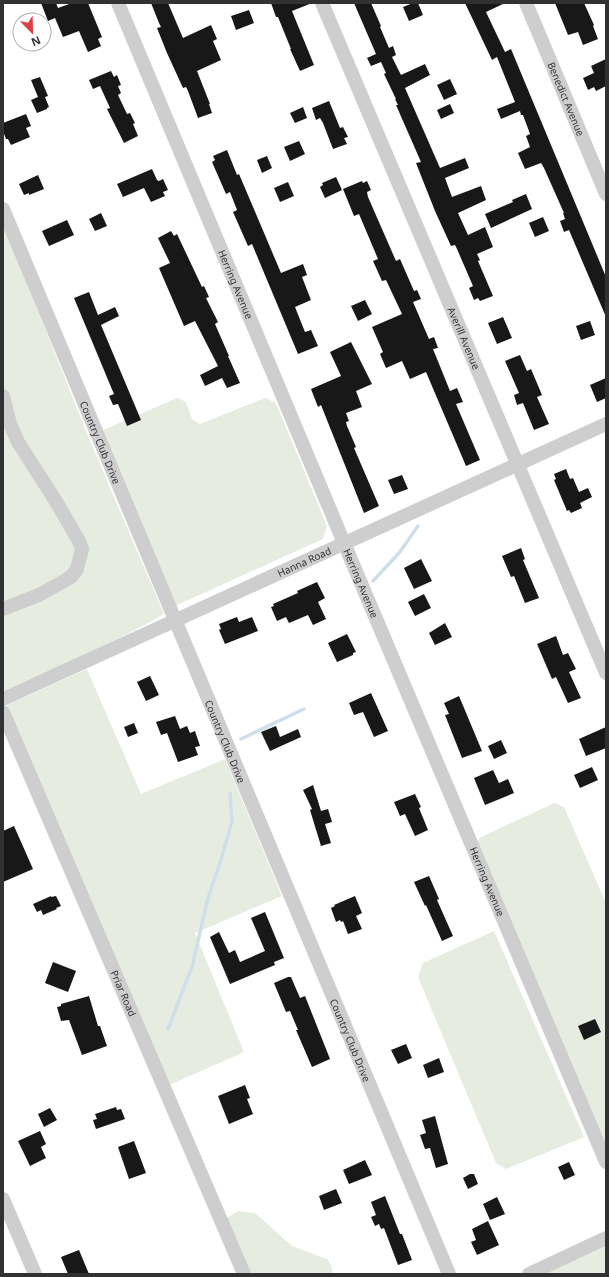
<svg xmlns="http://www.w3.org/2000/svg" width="609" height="1277" font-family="'Noto Sans',sans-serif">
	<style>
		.green { fill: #e6ede0 }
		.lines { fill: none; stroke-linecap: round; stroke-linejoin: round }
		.stream { stroke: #cddfeb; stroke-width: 3.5 }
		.building { fill: #181818 }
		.minor { stroke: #cecece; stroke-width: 14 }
		.labels { text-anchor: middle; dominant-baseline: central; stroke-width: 4; stroke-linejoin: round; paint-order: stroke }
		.street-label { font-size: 10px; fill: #313131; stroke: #fff }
	</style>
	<rect width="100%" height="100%" fill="#fff"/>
	<!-- green -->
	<path class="green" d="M3 223 88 436 164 614C113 644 57 667 3 691Z
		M177 398 186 402 192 419 200 424 265 398 276 403 327 526 323 539 175 606 110 449 103 430Z
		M87 669 141 794 225 759 282 896 195 933 244 1052 165 1087 7 705Z
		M554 803 564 807 606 903V1159L477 848 479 838Z
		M494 931 584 1137 506 1169 496 1163 418 977 423 963Z
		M238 1211 255 1213 292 1246 327 1259 331 1265 333 1274H249L225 1219Z
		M606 1237V1274H526Z"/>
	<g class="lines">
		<!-- stream -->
		<path class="stream" d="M373 581 399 553 418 526
			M241 739 304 709
			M168 1029 192 967 208 898 222 857 232 821 230 793"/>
	</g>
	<!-- building -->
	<path class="building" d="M41 3H56L58 8 72 3H88L102 37 98 39 101 46 88 52 79 31 63 37 55 18 48 21Z
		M151 3H168L183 38 211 25 217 39 213 41 221 60 197 71 210 104H209L212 113 198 118 188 91 186 87 183 88 167 53 157 28 161 27 159 23Z
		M271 3H312L292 11 314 65 300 71 290 49H291L278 17H276Z
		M354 3H371L381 26 380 27 389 48 393 46 396 55 392 57 401 75 425 64 430 75 405 88 440 168 465 158 469 168 445 178 452 197 481 186 486 200 458 213 468 235 485 227 493 247 477 254 480 260 478 261 493 296 480 301 478 298 474 300 469 288 473 286 457 249 455 245 451 246 435 211 416 163 421 162 396 105H398L395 99H396L384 74 386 73 381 62 371 66 367 58 376 54Z
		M413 3H418L423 15 409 21 403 7Z
		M465 3H505L486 12 505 52 511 49 606 277V317L569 230 564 232 560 221 565 219 563 213H564L544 168 541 163 525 169 518 153 530 147 526 136 530 134 523 115H521L520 111 501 119 497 109 515 102 497 57 492 60Z
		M555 3H584L594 25 593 26 598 39 583 45 578 32 568 35Z
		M249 10 254 23 236 30 231 16Z
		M606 59V86L596 91 594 87 588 90 583 78 594 73 591 66Z
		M111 71 114 77 117 75 121 85 118 86 121 93 118 95 127 114 130 113 135 123 133 124 138 136 124 143 107 109 110 108 100 86 93 89 89 80Z
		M40 77 48 96 45 97 49 107 47 108V109L37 113 31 100 38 97 31 80Z
		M450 79 457 94 444 100 437 85Z
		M329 101 340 128 343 127 348 137 344 138 347 144 333 149 323 123 320 118 316 120 312 108Z
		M450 104 454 113 441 119 437 110Z
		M303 107 307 118 295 123 290 113Z
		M26 114 31 126 26 128 30 137 11 145 8 139H6L3 131V123Z
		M299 141 305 154 290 161 284 147Z
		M227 150 237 175 239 174 281 273 303 264 307 275 302 277 311 300 295 307 305 332 311 330 318 346 298 354 252 244 248 246 233 212 237 210 230 192 226 194 212 162 215 160 213 156Z
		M267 156 272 168 262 173 257 160Z
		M152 169 157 180 159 181 163 179 168 190 163 192 165 196 151 202 144 188 123 197 117 184Z
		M38 175 44 189 29 195V193L24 195 19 184Z
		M336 177 342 190 325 198 320 187 323 185 322 183Z
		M362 181 363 183 367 181 371 190 367 192 368 197 396 261 400 259 414 291 417 290 421 299 413 302 429 339 434 337 438 348 433 349 450 391 457 388 463 402 456 404 480 460 466 466 426 372 410 379 402 361 386 368 380 354 383 352 372 327 402 314 386 280 382 281 373 261 378 259 359 214 354 216 343 189Z
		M288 182 294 196 280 202 274 188Z
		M526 194 532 209 491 228 485 214 513 202 512 200Z
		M101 213 107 226 95 231 89 219Z
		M543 217 549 231 535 237 529 223Z
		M67 220 74 235 49 246 42 231Z
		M171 231 174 236 177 234 202 287 204 286 209 297 206 298 218 322 215 324 229 356H228L240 383 227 388 222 378 205 386 200 375 218 366 195 321 184 326 159 268 170 263 158 238Z
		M89 292 98 315 115 307 119 316 101 325 141 420 127 426 118 404 113 405 109 396 114 394 111 387 74 298Z
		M365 300 372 314 358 321 351 306Z
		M503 317 512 338 497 344 488 323Z
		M590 321 595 335 581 340 576 326Z
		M351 342 372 384 356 391 362 407 346 413 349 421 346 422 347 426 356 447 354 448 379 506 364 513 321 405 318 407 311 389 341 376 330 352Z
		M520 355 527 371 531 369 542 395 537 397 549 424 534 430 523 403 517 405 514 395 519 393 505 361Z
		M606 378V398L597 402 590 385Z
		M566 469 570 479 573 478 579 492 588 488 592 497 580 503 582 508 571 513 569 510 567 511 554 480 556 479 554 474Z
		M402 475 408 489 394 494 388 480Z
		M521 548 525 559 523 560 539 598 525 603 514 576 511 577 502 556Z
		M421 559 432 581 414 589 404 568Z
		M317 582 325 598 318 602 326 619 313 625 308 615 289 623 286 617 277 621 271 607 274 606 273 604 298 593 297 591Z
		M424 594 431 608 415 616 408 602Z
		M237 617 239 622 252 617 258 631 225 644 219 630 221 629 219 624Z
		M445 623 452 637 435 645 429 633Z
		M347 634 356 652 353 653V655L337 662 328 643Z
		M556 636 563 655 568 653 576 669 569 672 581 698 568 703 556 677 552 679 537 644Z
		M150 676 159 695 146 701 137 682Z
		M371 693 388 731 374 737 363 712 354 715 349 703Z
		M459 696 482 751 462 758 445 715 449 714 444 703Z
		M175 716 180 729 187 726 190 733 195 731 200 746 195 747 198 755 178 762 167 733 161 735 156 722Z
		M134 723 138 733 128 737 124 727Z
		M276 726 280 737 298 729 301 737 270 751 261 732Z
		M606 727V748L586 756 579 739Z
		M501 740 507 753 494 759 488 746Z
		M592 767 598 780 580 788 574 775Z
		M493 770 499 783 508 779 514 793 485 805 474 778Z
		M313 785 321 811 328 809 332 822 325 824 331 843 321 846 310 810 312 809 303 790Z
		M415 794 421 807 419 808 428 830 415 836 405 814 400 816 394 802Z
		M14 826 33 869 3 882V831Z
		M429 876 439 899 437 900 453 936 442 941 426 905 425 906 414 882Z
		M51 896V897L56 896 61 906 56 908 57 909 43 915 41 910 37 912 33 904Z
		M355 896 362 913 356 916 362 929 348 934 343 921 341 922 340 920 336 922 331 908 335 906 334 905Z
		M265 912 284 958 274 962 275 965 230 984 210 937 219 932 229 953 235 950 240 962 265 951 251 918Z
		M53 962 76 971 68 992 45 983Z
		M288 977H291L300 998 305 996 330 1059 312 1067 296 1030H298L290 1011 286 1012 274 983Z
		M89 996 98 1026H100L107 1046 82 1055 69 1020 61 1021 57 1007 61 1006V1004Z
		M595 1019 601 1032 584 1040 578 1026Z
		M406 1044 412 1058 398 1064 391 1050Z
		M439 1058 444 1072 428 1078 423 1065Z
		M245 1085 250 1098 247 1099 253 1114 229 1124 218 1096Z
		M116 1107 117 1110 121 1109 125 1119 96 1129 93 1120 97 1119 95 1114Z
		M50 1108 57 1120 44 1127 38 1114Z
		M435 1116 448 1164 436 1168 430 1148 425 1149 420 1135 426 1133 422 1120Z
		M40 1131 46 1144 41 1147 46 1158 30 1166 18 1141Z
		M134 1141 146 1173 129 1179 118 1147Z
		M365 1160 372 1175 349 1184 343 1170Z
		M569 1162 575 1175 564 1180 558 1167Z
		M470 1174H474L478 1184 468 1189 463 1178Z
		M336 1189 342 1203 324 1210 319 1196Z
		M385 1196 400 1234H402L412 1260 398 1265 384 1228 381 1229 379 1224 375 1226 371 1217 376 1215 371 1202Z
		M497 1197 505 1214 490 1220 483 1204Z
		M488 1221 499 1245 477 1255 471 1242 476 1240 472 1229Z
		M79 1250 89 1274H68L61 1257Z"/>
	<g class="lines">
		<!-- minor -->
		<g class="minor">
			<path id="s1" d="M118 3 344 543 606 1162"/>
			<path id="s2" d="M322 3 606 673"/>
			<path id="s3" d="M526 3 606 194"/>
			<path id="s4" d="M3 209C151 564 299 919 449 1274"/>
			<path d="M3 396 10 424 18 442 57 503 80 543 82 549 77 569 71 577 39 595 3 609"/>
			<path id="s5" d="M3 699 606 424"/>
			<path id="s6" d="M3 712 244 1274"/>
			<path d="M3 1199 35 1274"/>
			<path d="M529 1274 606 1238"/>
		</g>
	</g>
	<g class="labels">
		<!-- street labels -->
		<g class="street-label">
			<text stroke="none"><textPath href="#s3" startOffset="104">Benedict Avenue</textPath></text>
			<text stroke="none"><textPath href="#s1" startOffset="305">Herring Avenue</textPath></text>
			<text stroke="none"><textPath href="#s2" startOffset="364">Averill Avenue</textPath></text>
			<text stroke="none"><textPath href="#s4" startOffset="253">Country Club Drive</textPath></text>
			<text stroke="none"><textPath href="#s5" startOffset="331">Hanna Road</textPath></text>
			<text stroke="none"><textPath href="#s1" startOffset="629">Herring Avenue</textPath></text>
			<text stroke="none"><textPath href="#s4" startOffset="577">Country Club Drive</textPath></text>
			<text stroke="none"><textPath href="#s1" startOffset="953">Herring Avenue</textPath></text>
			<text stroke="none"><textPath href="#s6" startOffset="306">Priar Road</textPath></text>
			<text stroke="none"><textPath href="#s4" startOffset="901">Country Club Drive</textPath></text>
		</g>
	</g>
	<!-- border -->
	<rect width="609" height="1277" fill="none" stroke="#313131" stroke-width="8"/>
	<!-- north arrow -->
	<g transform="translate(32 32) rotate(157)"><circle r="19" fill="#ffffff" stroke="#adadad"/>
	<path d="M0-3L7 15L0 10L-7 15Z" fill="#dc3e45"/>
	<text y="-6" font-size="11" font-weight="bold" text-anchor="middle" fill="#313131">N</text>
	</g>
</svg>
